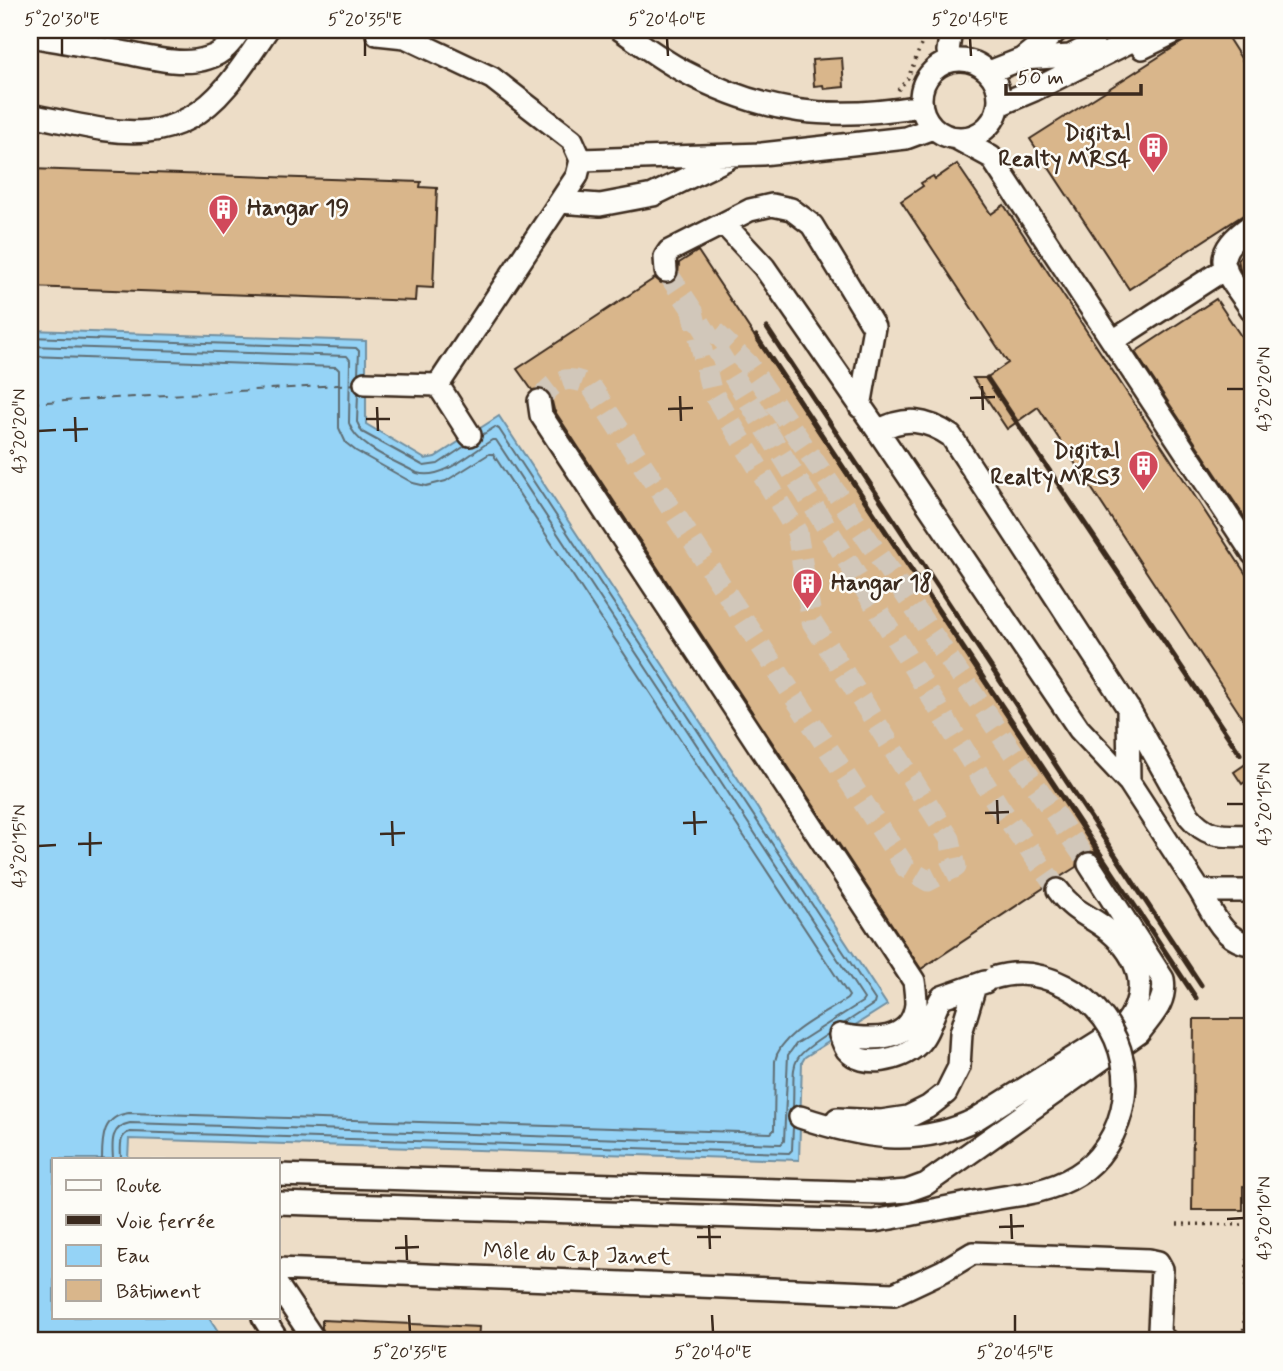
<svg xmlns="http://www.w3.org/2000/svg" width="1283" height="1371" font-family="Mynerve,sans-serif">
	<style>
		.built { fill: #edddc7 }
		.water { fill: #95d3f6; stroke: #718fa0; stroke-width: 2 }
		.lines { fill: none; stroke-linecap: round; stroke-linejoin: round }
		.shore { stroke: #5f6e74; stroke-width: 2 }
		.ferry { stroke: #565d5f; stroke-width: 2; stroke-dasharray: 9 7; stroke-linecap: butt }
		.building { fill: #d9b68b; stroke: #3b2a1e; stroke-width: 2 }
		.minor-tunnel { stroke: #d1c7ba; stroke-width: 21; stroke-dasharray: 21 10; stroke-linecap: butt }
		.minor-casing { stroke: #3b2a1e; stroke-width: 26 }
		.path { stroke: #3b2a1e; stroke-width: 3.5; stroke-dasharray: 2 5; stroke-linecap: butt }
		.minor { stroke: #fdfcf7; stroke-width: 21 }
		.rail { stroke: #3b2a1e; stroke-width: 5 }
		.minor-bridge-casing { stroke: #3b2a1e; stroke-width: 26; stroke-linecap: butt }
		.minor-bridge { stroke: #fdfcf7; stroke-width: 21 }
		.ticks { fill: none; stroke: #3b2a1e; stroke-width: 2.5 }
		.labels { text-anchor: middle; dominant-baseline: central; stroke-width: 5; stroke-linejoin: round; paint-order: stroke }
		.poi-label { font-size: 23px; font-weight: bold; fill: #3b2a1e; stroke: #fdfcf7; text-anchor: end }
		.street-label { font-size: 23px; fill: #3b2a1e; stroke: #fdfcf7 }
		.neatline { fill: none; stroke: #3b2a1e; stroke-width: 2.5 }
		.ticks-label { font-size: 18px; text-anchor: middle; fill: #3b2a1e }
	</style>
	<rect width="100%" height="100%" fill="#f6eee1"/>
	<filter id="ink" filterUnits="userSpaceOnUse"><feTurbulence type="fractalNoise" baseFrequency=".0143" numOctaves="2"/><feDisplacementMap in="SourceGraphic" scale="14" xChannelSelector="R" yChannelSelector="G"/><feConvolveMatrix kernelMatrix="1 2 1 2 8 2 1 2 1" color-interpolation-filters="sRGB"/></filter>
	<g filter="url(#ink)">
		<!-- built -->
		<path class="built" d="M30 30H1253V1341H224L209 1317H278V1159H128V1139L799 1160 802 1062 805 1057 435 457 425 459 366 424V341L30 330Z"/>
		<!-- water -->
		<path class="water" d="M30 330 366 341V424L425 459 435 457 499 416 887 1005 805 1057 802 1062 799 1160 129 1139 128 1159H54V1317H209L224 1341H30Z"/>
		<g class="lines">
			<!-- shore -->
			<path class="shore" d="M30 337 356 348 359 351 358 373
				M30 346 347 356 350 360 349 423C356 447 397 462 417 473 442 481 472 452 492 440H496L864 999 862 1002 796 1044 788 1055 784 1141 781 1144 130 1123C110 1127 112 1143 113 1159
				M30 356 336 367 339 370V428L346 443 356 451 413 483 426 486 446 481 489 454H493L849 996 847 999C825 1014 780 1033 775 1061L774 1130 771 1133 129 1113C103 1116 102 1137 102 1159
				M358 393 357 422 362 432 424 466 438 464 465 446
				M482 435 495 427 499 429 875 1000 874 1004 845 1023
				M793 1107C795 1060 786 1061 828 1034
				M121 1159C121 1149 118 1135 130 1132L789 1153 792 1150 793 1127"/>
			<!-- ferry -->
			<path class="ferry" d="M30 403 357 384"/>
		</g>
		<!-- building -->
		<path class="building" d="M1201 30H1223L1253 77V211L1245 214 1129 289 1030 139Z
			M842 58 844 87 824 89 823 85 814 86 812 60Z
			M957 164 991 214 1004 205 1253 585V734L1038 407 1007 429 973 378H986L1008 363 901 201 923 186 921 183 933 176 935 179Z
			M30 169 421 182 420 187 437 188 433 288 416 287 415 301 30 287Z
			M1253 240V289L1240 269 1238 259Z
			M698 251 1097 853 1089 851 1081 853 1077 859 1076 867 1060 877 1051 879 1045 887 921 969 554 410 550 393 543 389 532 390 517 369 655 278 661 283 673 282 678 276 679 263Z
			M1216 299 1253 354V530L1135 352Z
			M1253 759V776L1242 784 1234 772Z
			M1194 1019H1253V1187L1243 1186V1210H1192Z
			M322 1320 479 1327 478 1341H328L322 1328Z"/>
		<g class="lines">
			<!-- minor-tunnel -->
			<path class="minor-tunnel" d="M666 271 693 311 998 805 1058 890
				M715 332 748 364 1089 864
				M539 401C554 380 567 373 591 386L906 868 928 881 956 867 950 839 812 622 797 532 711 390 693 311"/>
			<defs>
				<path id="minor" d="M621 30C641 44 662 60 683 71 765 115 831 121 921 106
					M30 36C60 41 91 47 122 52 148 57 182 67 208 58 223 54 232 42 240 30
					M1142 48 1179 30
					M1022 59 1058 30
					M921 99a39 39 0 1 1 78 0a39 39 0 1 1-78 0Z
					M951 61 948 51 951 30
					M989 72 1022 59 1070 56 1093 44
					M999 105 1034 90 1153 30
					M30 115C104 129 169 155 226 87 241 70 254 49 267 30
					M956 138 991 157 1253 554
					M581 160 762 154 906 138 933 128
					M560 202 600 205 653 195 727 159
					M724 224 764 267 878 431 1079 729 1129 782
					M1253 224C1204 258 1226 271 1253 312
					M666 271 665 257 669 251 750 210 772 205 791 209 812 225 874 327 860 407
					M1113 341 1226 268
					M365 383 438 385 577 176 581 160 572 140 492 78 405 37 377 34
					M438 385 470 435
					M539 401 541 415 914 981C915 988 916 997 916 1004 912 1044 869 1040 840 1035
					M878 431C905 416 926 419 951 436L1128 708 1129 782 1200 891H1253
					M1129 709 1189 816C1209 840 1224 835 1253 836
					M1200 891C1213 913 1224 943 1253 944
					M840 1035C842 1039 844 1046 847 1050 863 1069 902 1060 917 1045 930 1033 932 1012 942 997L985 982
					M800 1117C860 1137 917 1149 976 1119L1124 1026C1151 992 1140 957 1109 931 1088 914 1075 914 1058 890
					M837 1119 881 1121 908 1117 928 1107 946 1093 959 1067 961 1033 975 986
					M278 1175 881 1193 907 1191 926 1184 1139 1033C1152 1015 1167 1003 1163 979L1089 864
					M278 1203 873 1221C924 1213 973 1201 1024 1194
					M278 1269 894 1294 943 1271 973 1253 1149 1260 1158 1262 1162 1269 1159 1330 1161 1337 1167 1341
					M278 1286 315 1341
					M263 1317 278 1341"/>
			</defs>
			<!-- minor casing -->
			<use href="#minor" class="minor-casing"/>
			<!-- path -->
			<path class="path" d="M898 90 908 78 927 30
				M1177 1224 1249 1225 1243 1341"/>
			<!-- minor -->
			<use href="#minor" class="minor"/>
			<!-- rail -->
			<path class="rail" d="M767 328 1201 985
				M756 336 1196 998
				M987 378 1240 754"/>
			<defs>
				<path id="minor-bridge" d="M993 978C1018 970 1042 974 1065 986 1129 1018 1144 1101 1099 1156 1081 1178 1052 1189 1024 1194"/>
			</defs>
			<!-- minor-bridge casing -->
			<use href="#minor-bridge" class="minor-bridge-casing"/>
			<!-- minor-bridge -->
			<use href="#minor-bridge" class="minor-bridge"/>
		</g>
	</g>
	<!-- ticks -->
	<path class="ticks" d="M62 38V56M365 38V56M667 38 668 56M970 38 971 56M982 386 983 410M1227 389H1244M680 396 681 421M970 398 995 397M377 407 378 431M668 409 693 408M75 417 76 442M366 419H390M63 430 88 429M38 431 56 430M997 800 998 824M1227 804H1244M694 811 695 835M985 813 1009 812M392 821 393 846M683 823 707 822M90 832V856M380 834 405 833M78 844 102 843M38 846 56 845M1011 1214 1012 1239M1227 1219 1244 1218M709 1225 710 1249M999 1227 1024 1226M406 1235 407 1260M697 1237H721M395 1248 419 1247M409 1315 410 1332M712 1315 713 1332M1015 1315V1332"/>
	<!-- icons -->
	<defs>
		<symbol id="building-pin" viewBox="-11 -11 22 30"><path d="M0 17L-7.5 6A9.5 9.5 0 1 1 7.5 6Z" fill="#d1495b" stroke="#fdfcf7"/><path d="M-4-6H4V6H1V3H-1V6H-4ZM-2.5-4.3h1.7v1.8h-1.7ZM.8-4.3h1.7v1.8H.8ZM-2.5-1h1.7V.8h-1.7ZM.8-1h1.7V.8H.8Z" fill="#fff"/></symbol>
	</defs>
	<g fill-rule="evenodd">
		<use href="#building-pin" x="1136" y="130" width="35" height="47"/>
		<use href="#building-pin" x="206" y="192" width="35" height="47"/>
		<use href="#building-pin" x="1126" y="448" width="35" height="47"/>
		<use href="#building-pin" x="790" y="566" width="35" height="47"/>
	</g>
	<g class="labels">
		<!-- poi labels -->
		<g class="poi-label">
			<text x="1131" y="134">Digital<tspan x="1131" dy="26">Realty MRS4</tspan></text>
			<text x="247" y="209" text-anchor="start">Hangar 19</text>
			<text x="1120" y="452">Digital<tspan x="1120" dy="26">Realty MRS3</tspan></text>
			<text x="831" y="584" text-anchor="start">Hangar 18</text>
		</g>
		<!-- street labels -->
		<g class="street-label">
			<text transform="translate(577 1255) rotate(2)">Môle du Cap Janet</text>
		</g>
	</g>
	<!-- margin -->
	<rect width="1283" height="1371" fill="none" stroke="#fdfcf7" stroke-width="77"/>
	<!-- legend -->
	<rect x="52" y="1158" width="228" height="161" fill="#fdfcf7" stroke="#afa8a0" stroke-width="2"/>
	<rect x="66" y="1180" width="35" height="10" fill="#fdfcf7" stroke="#afa8a0" stroke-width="2"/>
	<text x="116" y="1192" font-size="21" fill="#3b2a1e">Route</text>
	<rect x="66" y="1215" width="35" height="10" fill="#3b2a1e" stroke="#afa8a0" stroke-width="2"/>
	<text x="116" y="1228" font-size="21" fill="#3b2a1e">Voie ferrée</text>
	<rect x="66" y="1245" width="35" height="21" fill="#95d3f6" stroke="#afa8a0" stroke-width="2"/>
	<text x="116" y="1262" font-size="21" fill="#3b2a1e">Eau</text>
	<rect x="66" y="1280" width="35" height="21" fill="#d9b68b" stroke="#afa8a0" stroke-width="2"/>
	<text x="116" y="1298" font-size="21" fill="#3b2a1e">Bâtiment</text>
	<!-- scale -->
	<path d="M1006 84v10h135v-10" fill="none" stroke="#3b2a1e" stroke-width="3.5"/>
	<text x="1017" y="84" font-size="21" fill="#3b2a1e" stroke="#fdfcf7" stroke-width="5" paint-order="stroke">50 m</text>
	<rect x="38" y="38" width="1206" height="1294" class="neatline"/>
	<g class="ticks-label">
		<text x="62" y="25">5°20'30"E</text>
		<text x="365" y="25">5°20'35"E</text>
		<text x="667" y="25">5°20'40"E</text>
		<text x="970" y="25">5°20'45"E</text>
		<text transform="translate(1264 389) rotate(-90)" y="6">43°20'20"N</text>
		<text transform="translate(19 431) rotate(-90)" y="6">43°20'20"N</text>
		<text transform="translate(1264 804) rotate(-90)" y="6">43°20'15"N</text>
		<text transform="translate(19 846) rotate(-90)" y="6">43°20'15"N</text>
		<text transform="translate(1264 1218) rotate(-90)" y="6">43°20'10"N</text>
		<text x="410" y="1358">5°20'35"E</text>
		<text x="713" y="1358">5°20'40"E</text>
		<text x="1015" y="1358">5°20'45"E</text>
	</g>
</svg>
